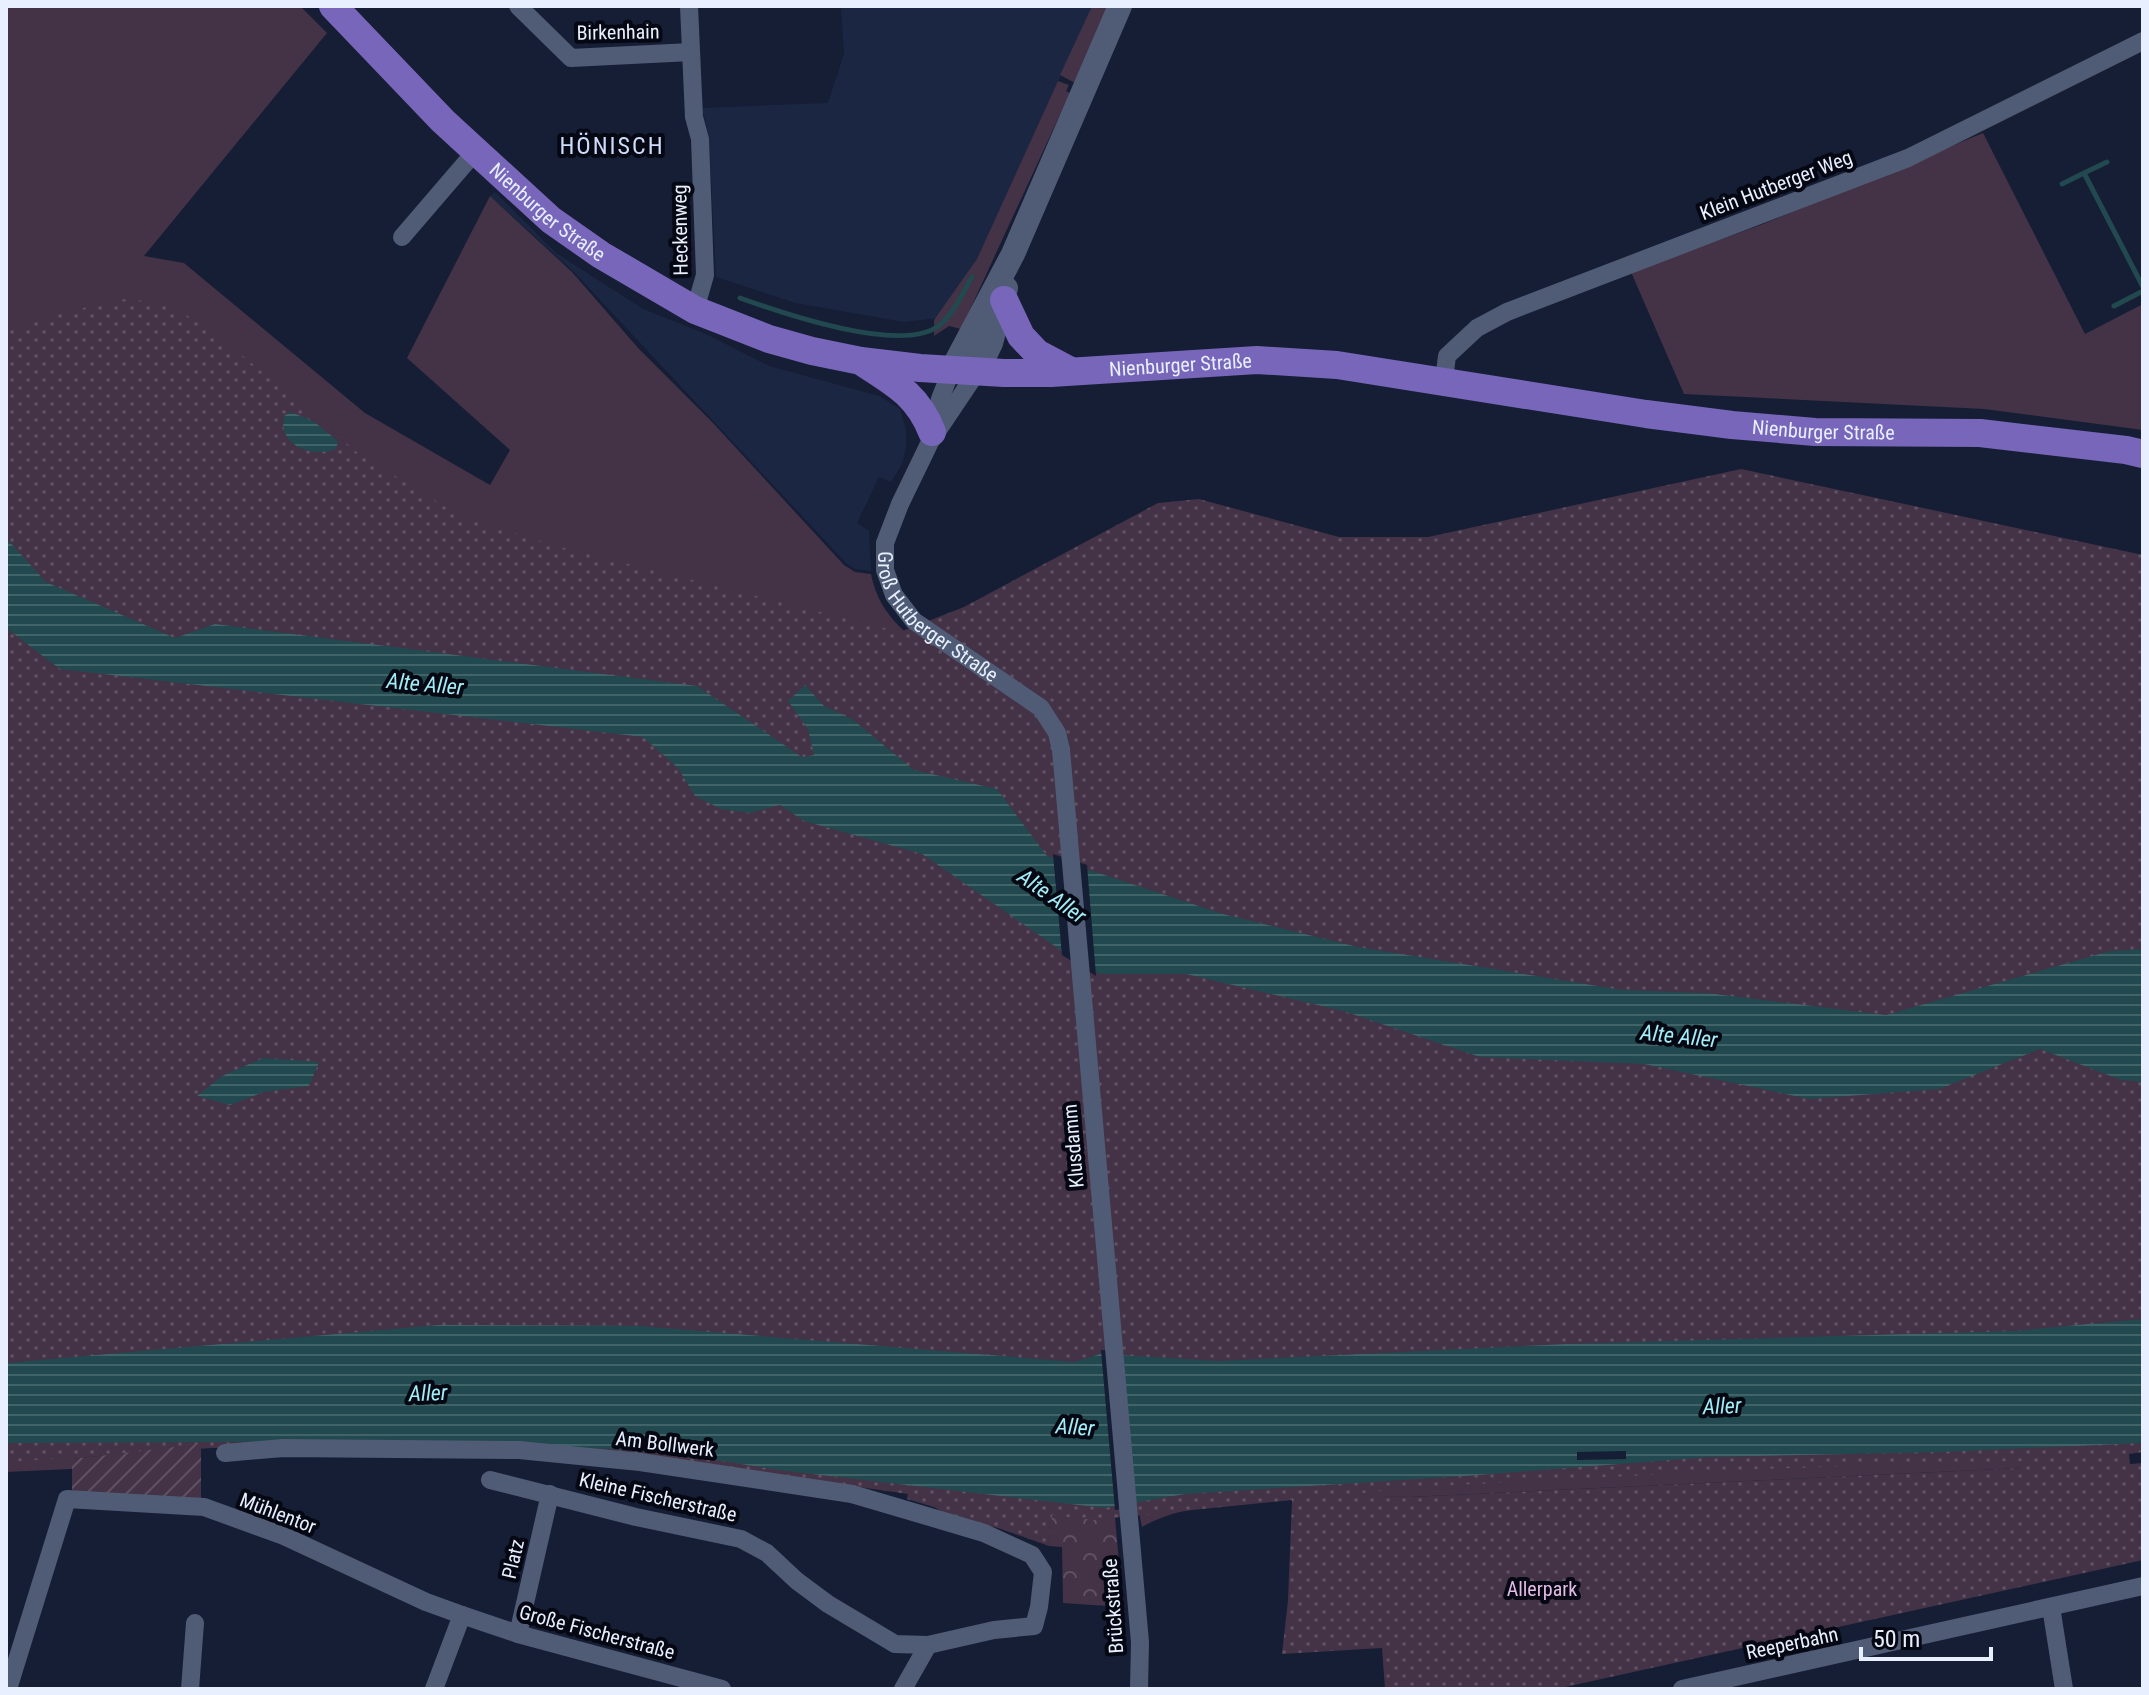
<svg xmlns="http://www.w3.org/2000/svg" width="2149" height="1695" font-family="'Roboto Condensed',sans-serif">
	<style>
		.built { fill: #1b2742 }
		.grass { fill: #443246 }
		.forest { fill: url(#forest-crowns) }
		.park { fill: url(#park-dots); fill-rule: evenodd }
		.garden { fill: url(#garden-furrows) }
		.water { fill: url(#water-rules) }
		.pier { fill: #151e34 }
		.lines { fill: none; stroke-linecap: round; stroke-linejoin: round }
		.stream { stroke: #21494f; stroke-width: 5 }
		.street { stroke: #505c76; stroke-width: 18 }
		.secondary { stroke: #505c76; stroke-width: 24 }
		.primary { stroke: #7866ba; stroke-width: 28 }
		.labels { text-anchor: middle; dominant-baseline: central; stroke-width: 8; stroke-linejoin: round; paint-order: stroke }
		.street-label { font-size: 20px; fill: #e8effe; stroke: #050812 }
		.park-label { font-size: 20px; fill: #e4bae7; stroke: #050812 }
		.water-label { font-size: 22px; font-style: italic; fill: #a2eef8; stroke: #050812 }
		.quarter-label { font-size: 24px; letter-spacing: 2px; fill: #cedcfb; stroke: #050812 }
	</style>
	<defs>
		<pattern id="forest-crowns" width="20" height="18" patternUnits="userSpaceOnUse" patternTransform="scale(2)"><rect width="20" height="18" fill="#443246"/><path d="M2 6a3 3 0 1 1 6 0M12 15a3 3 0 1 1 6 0" fill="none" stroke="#5f5062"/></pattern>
		<pattern id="park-dots" width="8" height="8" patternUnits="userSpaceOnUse" patternTransform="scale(2)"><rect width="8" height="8" fill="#443246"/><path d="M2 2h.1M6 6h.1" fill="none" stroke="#5f5062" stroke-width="1.8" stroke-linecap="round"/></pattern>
		<pattern id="garden-furrows" width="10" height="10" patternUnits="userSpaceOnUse" patternTransform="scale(2)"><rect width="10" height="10" fill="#443246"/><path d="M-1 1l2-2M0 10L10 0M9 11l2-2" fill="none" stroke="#5f5062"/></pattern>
		<pattern id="water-rules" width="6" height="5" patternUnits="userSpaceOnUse" patternTransform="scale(2)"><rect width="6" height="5" fill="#21494f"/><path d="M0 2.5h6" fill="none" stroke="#416469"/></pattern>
	</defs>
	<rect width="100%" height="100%" fill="#151e34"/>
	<!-- built -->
	<path class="built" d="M841 6H1092L975 265 938 318 904 322 796 303 716 277 709 137 702 108 828 103 844 54Z
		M495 192 556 253 643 309 706 334 769 366 879 396 900 409 906 430V448L902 464 891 482 879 477 857 523 869 531 871 571 855 569 846 563 573 271 490 196Z"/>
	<!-- grass -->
	<path class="grass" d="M6 6H300L327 33 144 256 184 263 365 413 490 485 510 450 407 358 490 196 572 272 639 349 714 424 844 565 855 572 871 574C877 603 890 619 913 639L6 538Z
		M1092 6H1109L1075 83 1060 75Z
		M1058 81 1069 85 1066 91 1070 93 961 329 949 326 934 336V320L977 259Z
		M1983 133 2085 334 2143 304V430L1984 409 1684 394 1631 272 1763 224Z
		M6 1443 201 1444 73 1459 72 1469 6 1472Z
		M2022 1449 2023 1468 1409 1497C1359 1496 1311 1498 1261 1502 1221 1506 1178 1506 1142 1527L1137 1503Z"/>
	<!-- forest -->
	<path class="forest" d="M1052 1502 1114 1506 1123 1607 1063 1603 1062 1547 1049 1546Z"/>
	<!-- park -->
	<path class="park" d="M121 299 168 303 223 339 359 454 462 517 560 547 900 632 964 607 1158 503 1199 499 1339 537H1428L1741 469 2143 555V1452L2129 1454 2130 1464 2143 1463V1560L1556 1689H1385L1382 1648 1282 1654 1288 1600 1292 1500 1093 1520 1052 1515 1049 1546 998 1528 950 1516 934 1507 907 1499 908 1494 625 1454 414 1447 212 1448 6 1462V331L54 315ZM2022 1461V1468L1409 1497 1345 1495 1418 1487 1764 1469Z"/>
	<!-- garden -->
	<path class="garden" d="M201 1444V1500L72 1492V1459Z"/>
	<!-- water -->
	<path class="water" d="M291 412 313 421 338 441 336 449C319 456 290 451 284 430 282 426 284 421 284 416Z
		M6 538 46 582 175 638 215 624 697 686 802 757 814 755 808 729 788 701 805 685 824 706 852 719 914 770 997 789 1047 856 1223 914 1358 947 1622 990 1706 993 1886 1015 2110 951 2143 949V1082L2121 1080 2040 1049 1939 1089 1809 1099 1644 1064 1480 1057 1343 1011 1186 974H1100L1059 949 922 854 804 821 780 805 750 813 721 809 695 796 678 768 643 737 60 669 6 628Z
		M263 1058 319 1062 309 1086 264 1092 230 1105 197 1096 222 1076Z
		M2143 1319V1443L1941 1452 1709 1457 1465 1476 1185 1494 1105 1508 778 1470 691 1456 613 1449 431 1441 6 1443V1363L439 1325 639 1326 1075 1362 1100 1354 1219 1361 1566 1344 2014 1331Z"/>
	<!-- pier -->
	<path class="pier" d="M1053 854 1087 865 1096 976 1062 955Z
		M1101 1350 1123 1351 1136 1507 1115 1510Z
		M1626 1451V1459L1577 1460V1452Z"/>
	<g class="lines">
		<!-- stream -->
		<path class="stream" d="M2107 162 2084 173 2143 287
			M2062 184 2084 173
			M740 298C782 313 897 353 937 327 953 316 963 292 972 277
			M2114 306 2143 291"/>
		<!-- street -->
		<g class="street">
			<path d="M518 6 571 58 691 52"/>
			<path d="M689 6 694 117 700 139 705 275 695 310"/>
			<path d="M402 237 475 152"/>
			<path id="s1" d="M977 372 930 442 900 504 885 543V570L894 595 914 621 1041 708 1057 733 1061 750 1140 1642 1139 1689"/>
			<path d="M1444 380 1447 356 1477 328 1507 312 1908 158 2143 41"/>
			<path d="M932 432 940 399 951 371"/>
			<path d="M225 1453 283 1448 519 1450 640 1462 852 1494 984 1533 1032 1555 1043 1572 1039 1607 1034 1626 994 1630 928 1645 895 1644 828 1604 797 1581 767 1553 741 1539 636 1517 490 1480"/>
			<path d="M2051 1607 2064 1689"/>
			<path d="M518 1634 550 1494"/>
			<path d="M8 1689 67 1499 204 1507 284 1536 426 1602 462 1615 518 1634 722 1689"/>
			<path d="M190 1689 195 1623"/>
			<path d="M434 1689 462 1615"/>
			<path d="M903 1689 928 1645"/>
			<path d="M1682 1689 2143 1586"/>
		</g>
		<!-- secondary -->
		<path class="secondary" d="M951 371 1013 254 1120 6
			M977 372 991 343 1006 288"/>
		<!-- primary -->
		<g class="primary">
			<path id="s2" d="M333 6 443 121 551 220 601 255 695 310 769 339 812 351 861 361 920 368 1004 373H1051L1257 360 1337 365 1646 414 1732 425 1815 432 1980 433 2126 450 2143 454"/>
			<path d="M1004 300 1021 336 1037 353 1071 371"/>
			<path d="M865 364C896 384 918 396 932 432"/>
		</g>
	</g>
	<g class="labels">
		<!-- street labels -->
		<g class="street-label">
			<text transform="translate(618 32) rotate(-1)">Birkenhain</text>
			<text transform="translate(1776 185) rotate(-21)">Klein Hutberger Weg</text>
			<text stroke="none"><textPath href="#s2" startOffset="298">Nienburger Straße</textPath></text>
			<text transform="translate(680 230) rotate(-91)">Heckenweg</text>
			<text stroke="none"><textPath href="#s2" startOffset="970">Nienburger Straße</textPath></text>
			<text stroke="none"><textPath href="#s2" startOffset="1618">Nienburger Straße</textPath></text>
			<text stroke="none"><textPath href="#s1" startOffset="292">Groß Hutberger Straße</textPath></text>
			<text transform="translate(1073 1146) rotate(-95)">Klusdamm</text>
			<text transform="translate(665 1444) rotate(7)">Am Bollwerk</text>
			<text transform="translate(658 1497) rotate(13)">Kleine Fischerstraße</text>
			<text transform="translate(278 1513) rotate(21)">Mühlentor</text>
			<text transform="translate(513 1559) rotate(-77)">Platz</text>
			<text transform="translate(1113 1606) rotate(-94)">Brückstraße</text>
			<text transform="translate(597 1632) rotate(15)">Große Fischerstraße</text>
			<text transform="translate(1792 1643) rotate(-12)">Reeperbahn</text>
		</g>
		<!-- park labels -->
		<g class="park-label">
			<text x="1542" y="1589">Allerpark</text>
		</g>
		<!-- water labels -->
		<g class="water-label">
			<text transform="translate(425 684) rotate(5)">Alte Aller</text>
			<text transform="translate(1052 896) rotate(35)">Alte Aller</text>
			<text transform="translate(1679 1036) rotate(6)">Alte Aller</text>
			<text transform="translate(428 1393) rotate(-2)">Aller</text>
			<text transform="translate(1722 1406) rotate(-2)">Aller</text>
			<text transform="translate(1075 1427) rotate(4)">Aller</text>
		</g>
		<!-- quarter labels -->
		<g class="quarter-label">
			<text x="612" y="146">HÖNISCH</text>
		</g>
	</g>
	<!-- border -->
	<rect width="2149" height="1695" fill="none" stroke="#e8effe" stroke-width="16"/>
	<!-- scale -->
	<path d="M1861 1647v12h130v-12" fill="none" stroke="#e8effe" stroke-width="4"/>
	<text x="1873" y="1647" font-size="24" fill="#e8effe" stroke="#050812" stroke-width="6" paint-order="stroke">50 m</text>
</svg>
